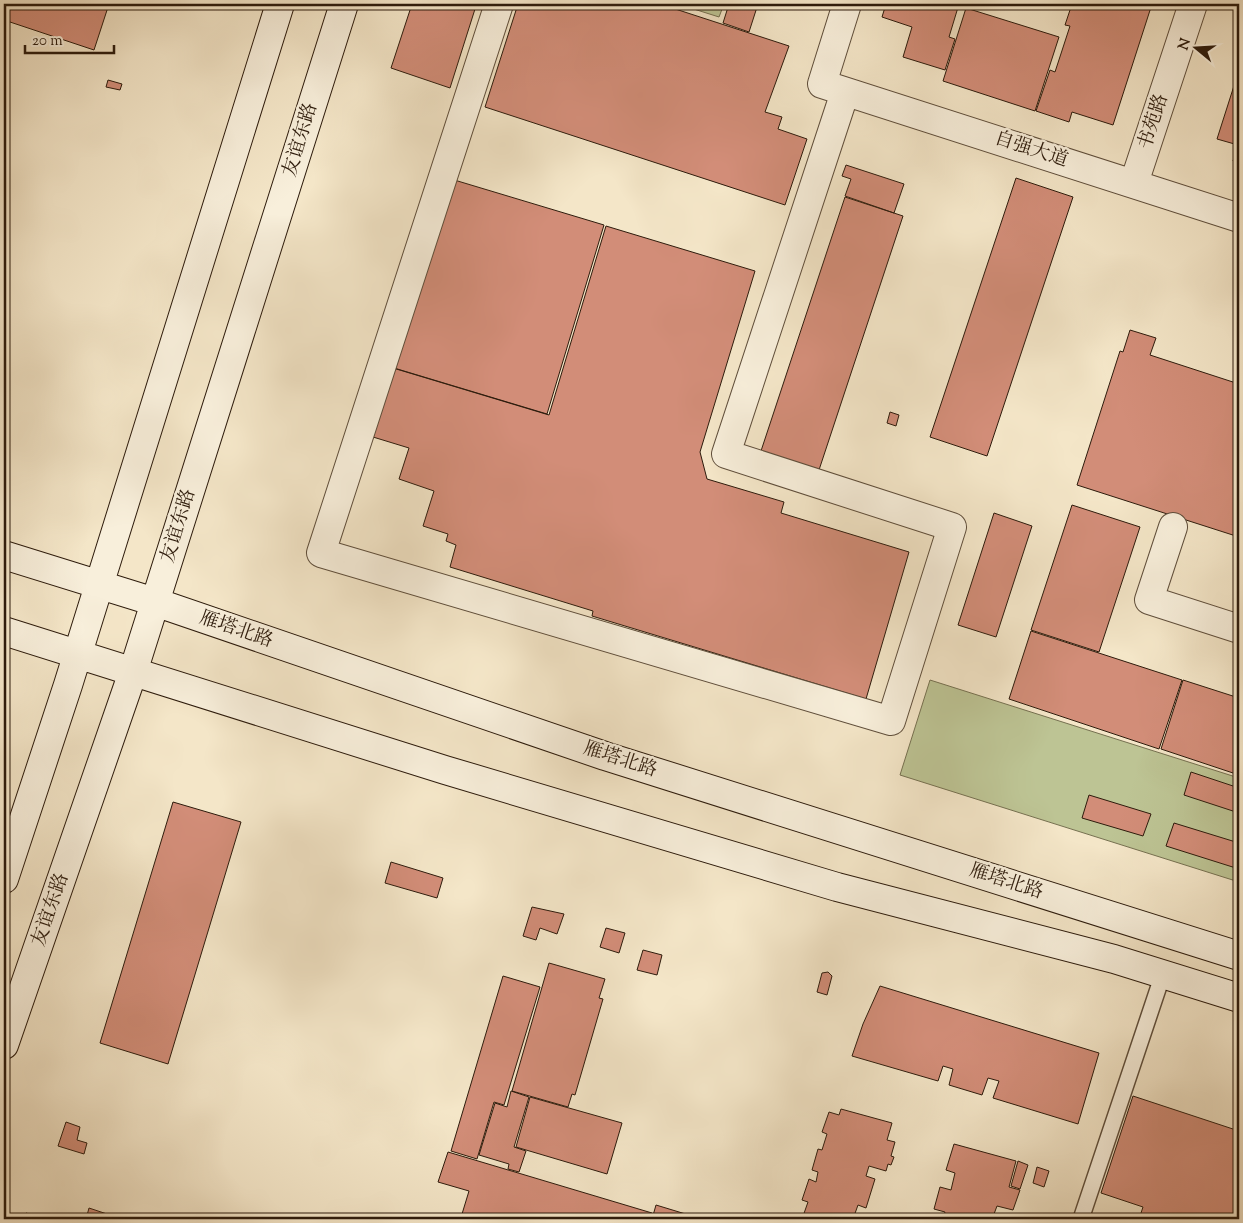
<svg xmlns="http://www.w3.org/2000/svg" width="1243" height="1223" font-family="'Sorts Mill Goudy','Noto Serif SC',serif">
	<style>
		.green { fill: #bdc494; stroke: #757050 }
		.building { fill: #d28d78; stroke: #2d1b0c }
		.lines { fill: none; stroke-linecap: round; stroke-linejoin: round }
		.service-casing { stroke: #5f4e3b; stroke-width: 18 }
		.minor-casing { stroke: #5f4e3b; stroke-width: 30 }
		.secondary-casing { stroke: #2d1b0c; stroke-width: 30 }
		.service { stroke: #f8efdb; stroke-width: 15 }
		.minor { stroke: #f8efdb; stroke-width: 28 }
		.secondary { stroke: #f8efdb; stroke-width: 28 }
		.labels { text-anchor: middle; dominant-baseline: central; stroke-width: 5; stroke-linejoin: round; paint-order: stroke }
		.street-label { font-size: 19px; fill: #2d1b0c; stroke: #f8efdb }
	</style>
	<rect width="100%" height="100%" fill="#f4e6c8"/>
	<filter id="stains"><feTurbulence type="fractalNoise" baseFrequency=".004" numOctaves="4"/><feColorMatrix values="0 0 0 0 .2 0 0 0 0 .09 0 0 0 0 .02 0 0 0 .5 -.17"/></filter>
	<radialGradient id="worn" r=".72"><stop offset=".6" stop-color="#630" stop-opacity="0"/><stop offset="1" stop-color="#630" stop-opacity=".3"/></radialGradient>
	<!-- green -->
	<path class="green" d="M678 4H724L719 17Z
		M930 680 1239 778V882L900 775Z"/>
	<!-- building -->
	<path class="building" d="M4 4H109L94 50 4 20Z
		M412 4H458L475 9 450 88 391 68Z
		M518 4H660L789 46 765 112 782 117 778 129 807 139 785 205 485 107Z
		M729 4H758L749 32 723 23Z
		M886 4H959L949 37 955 39 945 70 903 57 912 27 882 17Z
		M1072 4H1152L1113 125 1072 112 1069 122 1036 111 1050 70 1055 72 1070 26 1065 25Z
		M966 8 1059 37 1035 111 943 81Z
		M1239 70V163L1233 161 1238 145 1217 139Z
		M108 80 122 84 120 90 106 87Z
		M846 165 904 184 894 213 845 196 851 179 842 176Z
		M1016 178 1073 197 987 456 930 437Z
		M451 179 604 225 547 414 394 368Z
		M845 197 903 216 817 476 759 457Z
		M606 226 755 271 700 452 707 479 784 502 781 513 909 552 866 699 592 616 593 611 450 567 456 545 446 541 448 534 423 526 434 491 399 479 409 448 373 437 393 368 549 415Z
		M1130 330 1156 338 1150 355 1239 384V537L1077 485 1120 351 1123 352Z
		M890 412 899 415 896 426 887 423Z
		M1072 505 1140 527 1099 652 1031 630Z
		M994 513 1032 526 996 637 958 625Z
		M1031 631 1182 680 1159 749 1009 699Z
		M1183 680 1239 698V775L1161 749Z
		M1191 772 1239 788V813L1184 795Z
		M1089 795 1151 814 1143 836 1082 818Z
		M173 802 241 822 168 1064 100 1043Z
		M1174 823 1239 843V869L1166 846Z
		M391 862 443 878 437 898 385 883Z
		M532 907 564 914 557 934 540 928 536 940 523 936Z
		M606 928 625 933 619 953 600 947Z
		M643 950 662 955 657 975 637 970Z
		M549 963 605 979 599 998 603 999 575 1095 572 1094 568 1107 512 1091Z
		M828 972 832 976 827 995 817 992 822 973Z
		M503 976 540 987 504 1105 494 1102 477 1159 451 1151Z
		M880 986 1099 1053 1078 1124 993 1098 999 1081 988 1078 982 1095 949 1085 953 1069 943 1066 938 1081 852 1056 863 1024Z
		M511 1091 529 1097 514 1147 526 1151 519 1172 508 1169 509 1164 479 1155 495 1103 507 1107Z
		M1133 1096 1239 1131V1219H1139L1143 1207 1101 1193Z
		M530 1097 622 1123 607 1174 516 1147Z
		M841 1109 892 1123 887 1140 895 1142 891 1156 894 1157 891 1165 888 1164 886 1171 869 1166 866 1176 875 1179 866 1208 858 1205 853 1219H797L798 1217 802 1219 808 1202 802 1200 809 1179 816 1182 818 1172 812 1170 818 1149 822 1150 827 1134 822 1132 829 1112 839 1115Z
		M66 1122 80 1127 77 1140 87 1143 84 1154 58 1146Z
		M954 1144 1016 1161 1009 1187 1020 1190 1013 1210 997 1206 994 1214 1002 1216 1001 1219H943L945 1212 934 1209 940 1187 951 1190 955 1173 946 1170Z
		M448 1152 652 1213 650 1219H478L462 1214 469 1191 438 1182Z
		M1018 1161 1028 1165 1020 1189 1011 1186Z
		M1037 1167 1049 1171 1044 1187 1033 1183Z
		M656 1205 702 1219H652Z
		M89 1208 110 1215 108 1219H86Z
		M26 1213 46 1219H24Z"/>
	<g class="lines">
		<defs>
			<path id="service" d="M1081 1219 1163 974"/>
			<path id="minor" d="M499 4 321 553 891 721 952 527 726 454 845 92
				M847 4 822 84 1239 218
				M1134 183 1193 4
				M1173 527 1149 600 1239 629"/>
			<path id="secondary" d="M4 555 155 602 605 756 1239 956
				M4 631 445 770 837 887 1114 959 1239 998
				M4 879 68 685 280 4
				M4 1045 133 672 344 4"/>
		</defs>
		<!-- service casing -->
		<use href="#service" class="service-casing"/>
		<!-- minor casing -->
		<use href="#minor" class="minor-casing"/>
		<!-- secondary casing -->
		<use href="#secondary" class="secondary-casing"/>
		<!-- service -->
		<use href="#service" class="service"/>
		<!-- minor -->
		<use href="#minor" class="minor"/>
		<!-- secondary -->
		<use href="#secondary" class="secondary"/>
	</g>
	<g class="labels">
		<!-- street labels -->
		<g class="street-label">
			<text transform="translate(1154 122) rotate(-72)">书苑路</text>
			<text transform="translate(301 140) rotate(-73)">友谊东路</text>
			<text transform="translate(1031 150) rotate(18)">自强大道</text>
			<text transform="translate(179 526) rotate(-73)">友谊东路</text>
			<text transform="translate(236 630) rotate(19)">雁塔北路</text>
			<text transform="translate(620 760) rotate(18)">雁塔北路</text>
			<text transform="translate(1006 882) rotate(18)">雁塔北路</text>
			<text transform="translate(51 910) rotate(-71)">友谊东路</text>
		</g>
	</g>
	<!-- margin -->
	<rect width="1243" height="1223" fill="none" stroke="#f4e6c8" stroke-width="20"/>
	<rect x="5" y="5" width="1233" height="1213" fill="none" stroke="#2d1b0c" stroke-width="2.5"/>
	<rect x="10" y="10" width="1223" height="1203" fill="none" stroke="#2d1b0c"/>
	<!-- north arrow -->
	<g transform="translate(1196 48) rotate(288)" stroke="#f8efdb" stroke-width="4" paint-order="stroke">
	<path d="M0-4L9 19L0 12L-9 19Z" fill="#2d1b0c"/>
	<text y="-8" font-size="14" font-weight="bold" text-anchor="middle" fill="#2d1b0c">N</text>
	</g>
	<!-- scale -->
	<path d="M25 45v8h89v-8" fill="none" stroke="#2d1b0c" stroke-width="2.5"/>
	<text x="32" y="45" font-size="15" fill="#2d1b0c" stroke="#f8efdb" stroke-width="4" paint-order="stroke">20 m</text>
	<rect width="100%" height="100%" filter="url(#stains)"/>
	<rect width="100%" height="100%" fill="url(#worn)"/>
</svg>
